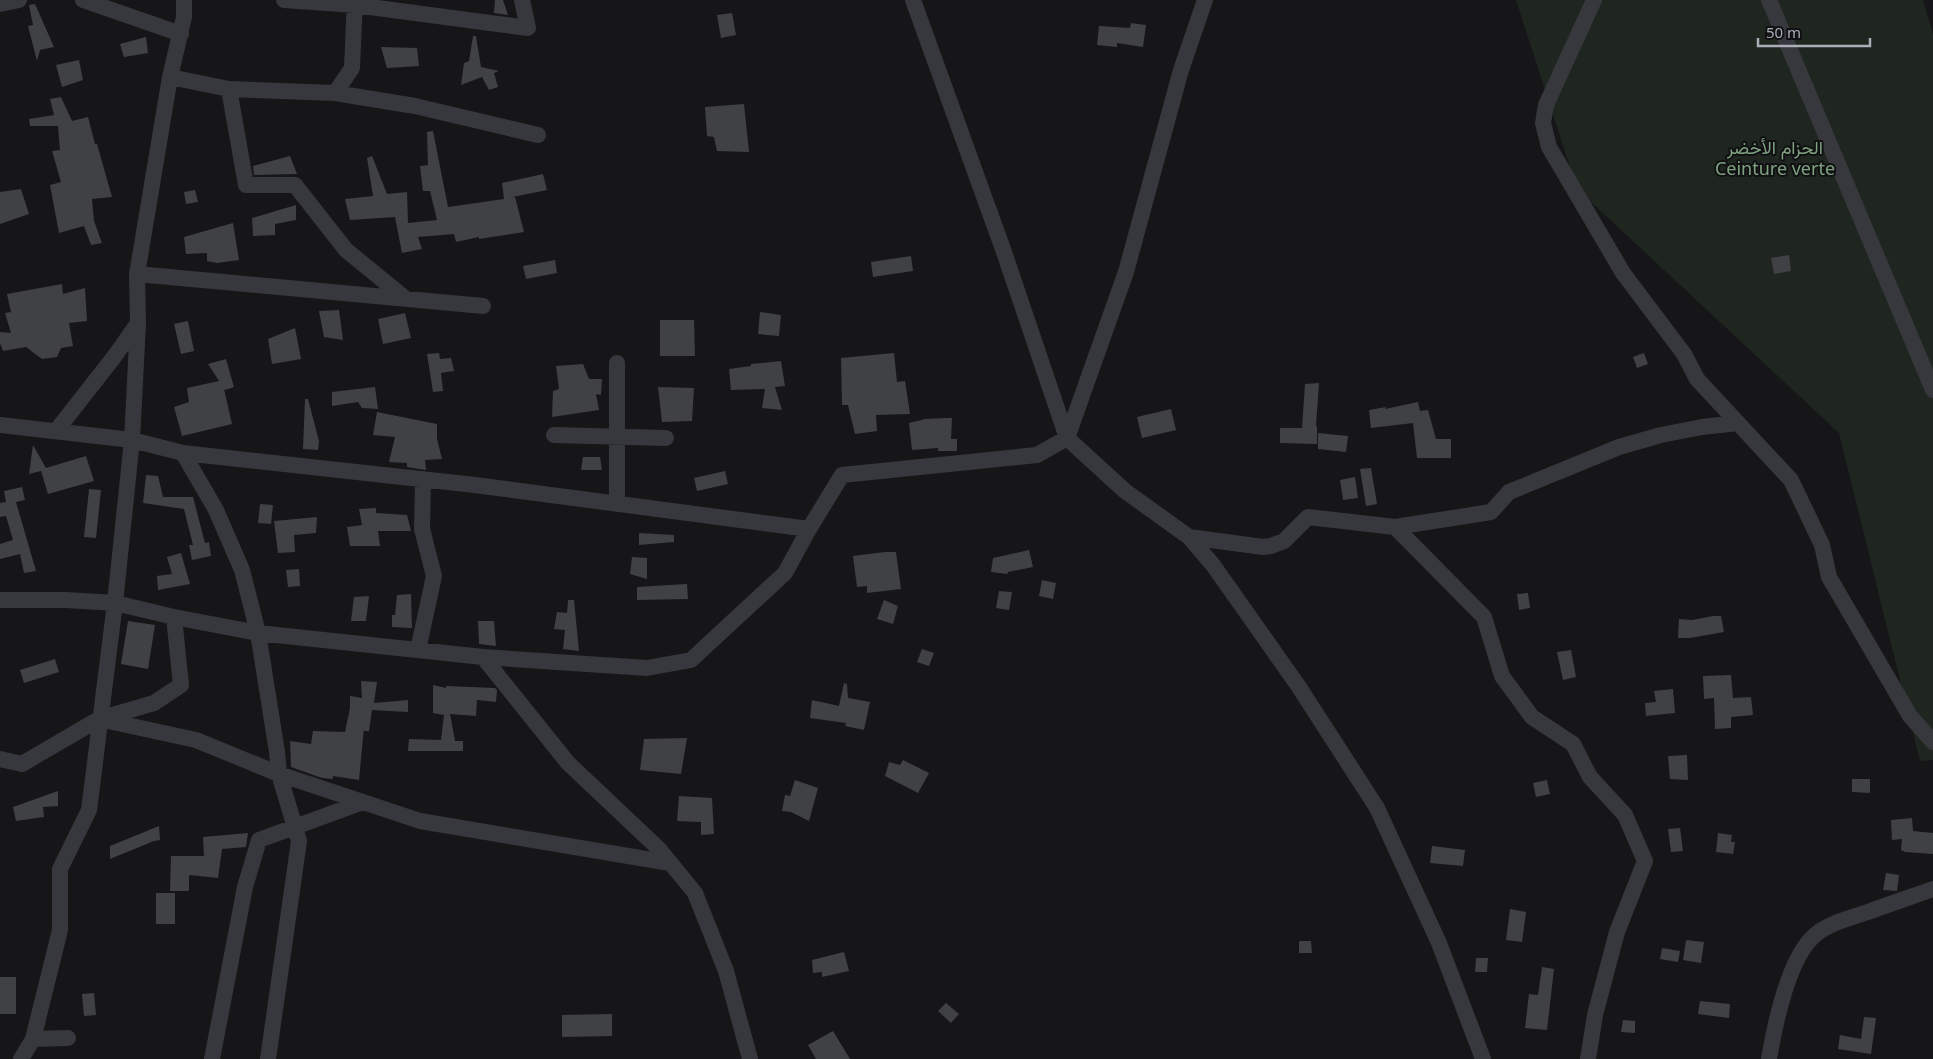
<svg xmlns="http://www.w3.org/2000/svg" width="1933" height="1059" font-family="'Noto Sans',Vazirmatn,sans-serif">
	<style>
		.green { fill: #1e261f }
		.building { fill: #404145 }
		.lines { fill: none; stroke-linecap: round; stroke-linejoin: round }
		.street { stroke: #37383d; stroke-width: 16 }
		.labels { text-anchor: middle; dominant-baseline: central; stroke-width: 4; stroke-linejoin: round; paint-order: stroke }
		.park-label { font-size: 18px; fill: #7fa381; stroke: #111113 }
	</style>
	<rect width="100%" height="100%" fill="#161618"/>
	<!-- green -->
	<path class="green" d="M1516 0H1923L1933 34V760L1920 761 1839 433 1577 189Z"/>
	<!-- building -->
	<path class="building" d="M495 0H503L508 15 494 13Z
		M35 4 54 47 40 50 37 61 28 26 33 25 29 5Z
		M732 13 736 35 721 38 717 15Z
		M1131 23 1146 25 1143 47 1117 43V47L1097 45 1099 26 1130 28Z
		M473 36H476L481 67 499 71 494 73 498 87 489 90 482 77 461 85 464 63 469 61Z
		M146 37 148 53 124 57 120 44Z
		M381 47 417 48 419 66 387 68Z
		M79 60 83 80 62 87 56 65Z
		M61 97 72 121 88 117 95 144H97L112 197 92 199 94 221 102 243 91 245 84 226 59 233 50 185 61 182 52 151 60 150 58 126H30L29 119 54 115 50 99Z
		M744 104 749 152 717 151 714 137 707 136 705 107Z
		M433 131 448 207 504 199 502 183 543 174 547 190 508 198 515 197 524 232 479 239V237L456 242 454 234 418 237 422 249 402 253 395 217 350 220 345 199 373 196 367 158 372 156 387 194 407 192 408 223 437 220 430 191H423L420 166 428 165 427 132Z
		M290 156 297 174 254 175 253 166Z
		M21 189 29 214 0 224V192Z
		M195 190 198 202 186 204 184 192Z
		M296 205V220L275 224V235L253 236 252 218Z
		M233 223 239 260 217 263 207 261V253L186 254 184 237Z
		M1789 255 1791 271 1774 274 1771 258Z
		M911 256 913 271 873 277 871 262Z
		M555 260 557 273 526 279 523 266Z
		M62 284 63 294 85 288 87 321 69 323 73 346 61 348 57 357 42 359 26 347 3 351 0 343V332L11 333 5 313 11 312 7 294Z
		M339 310 343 340 324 337 319 311Z
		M760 312 781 315 779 336 758 334Z
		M405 313 411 338 383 344 378 319Z
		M660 320H694L695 356H660Z
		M188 321 194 351 181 354 174 324Z
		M295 328 301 359 272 364 268 339Z
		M439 353 440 359 451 358 454 371 441 373 443 391 433 392 427 354Z
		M894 353 897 382 905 381 910 414 876 415 877 431 855 434 848 405H842L841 358Z
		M1644 353 1648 364 1637 368 1633 357Z
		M226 359 234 387 225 390 224 389 232 424 182 436 174 407 189 402 187 388 219 381 208 364Z
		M781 361 785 386 775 387 782 410 762 408 765 389 731 390 729 369 751 366V364Z
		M583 364 589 379H602L601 395 596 394 599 410 552 417 553 391 559 389 556 366Z
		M1319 383 1316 426H1317V444L1280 443V428H1302L1305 384Z
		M375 387 378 409 362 408 358 402 332 406V392Z
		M658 387 694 388 692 421 662 422Z
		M305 399H308L319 441 318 450 303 449Z
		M1418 402 1420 411 1428 410 1436 439H1451V458H1417L1413 423 1371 428 1369 410 1386 407 1385 409Z
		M1171 409 1176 430 1142 438 1137 417Z
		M377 412 437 424V439L442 459 425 460 426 470 407 467V463L389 462 395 437 373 435Z
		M946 418H952L951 439H957V451H938V448L912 450 909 423 925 419Z
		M1318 433 1348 436 1346 452 1318 449Z
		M33 445 46 468 86 456 94 481 48 494 41 471 29 474Z
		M583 457H600L602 470H581Z
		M1371 468 1377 504 1366 506 1360 469Z
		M725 471 728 484 697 491 694 478Z
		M146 475 158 476 163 497H193L205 543 209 542 211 556 192 560 189 545H193L184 509 143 503Z
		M1355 477 1358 498 1343 500 1340 480Z
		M22 487 25 500 16 502 36 571 24 573 20 554 0 559V544L13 540 6 516 0 517V503L6 502 4 491Z
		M89 489 101 490 96 538 84 537Z
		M260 504 273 505 271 524 258 523Z
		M376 508V513L407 515 411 531H378L380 546H350L347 527 362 525 359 509Z
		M317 517 316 533 294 535 295 552 278 553 274 521Z
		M639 533 674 535V542L639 545Z
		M1029 550 1033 567 1008 572 1007 574 991 572 993 558Z
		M885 552H896L901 589 867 593V586L857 587 853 556Z
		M181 553 190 584 158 590 157 576 172 574 167 557Z
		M632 557 647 558V579L630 574Z
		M299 569 300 586 288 587 286 570Z
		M1042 580 1056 583 1053 599 1039 596Z
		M687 584 688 599 637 600V587Z
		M999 591 1012 592 1009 610 996 608Z
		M1528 593 1530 608 1519 610 1517 594Z
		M411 594 412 628 392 627V615H395L397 595Z
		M369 596 366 621H351L354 597Z
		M568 600H574L579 651 563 649 565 630 554 629 557 612 567 613Z
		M884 600 898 606 893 624 877 619Z
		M1713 616H1721L1724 632 1690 638H1678L1679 619 1692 620Z
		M128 621 155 625 148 669 121 664Z
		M478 621H494L496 646 479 644Z
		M922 649 934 653 929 666 917 662Z
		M1571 650 1576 677 1563 680 1557 652Z
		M55 659 59 672 24 683 20 670Z
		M1731 675 1733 698 1751 697 1753 715 1731 717V728L1715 729 1714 698 1704 699 1703 676Z
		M361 681 377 682 374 703 408 700V712L372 710 369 731H364V727L359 780 333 776V779L322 778 291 767 290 741 311 744 313 731 345 732 350 708V696L362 698Z
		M844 683 847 684 848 698 870 702 864 730 845 726 846 723 810 718 812 700 839 706Z
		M433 685 446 688V686L495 688 497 690 496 702 477 700 476 716 450 714 455 741H463V751H408L409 739 441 740 444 715 433 713Z
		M1673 689 1675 713 1646 716 1645 703 1656 702 1654 691Z
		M687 738 681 774 640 770 644 739Z
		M1687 755 1688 780 1670 779 1668 756Z
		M903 760 929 773 918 793 885 776 889 762 900 765Z
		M1852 779H1870V793L1852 792Z
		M795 780 818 788 809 821 791 812 782 811 785 795 790 796Z
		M1547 780 1550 794 1536 797 1533 783Z
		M58 791V806L43 807 44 817 16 821 13 807Z
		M679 796 712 798 714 834 701 835V822L677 821Z
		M1912 818 1913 831 1933 833V854L1905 852 1901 850 1902 839 1892 840 1891 820Z
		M159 826 160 840 154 841 110 859V846Z
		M1680 828 1683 851 1671 852 1668 829Z
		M248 833 246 847 222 849 218 878 189 875V891H170L171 856H204L203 837Z
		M1718 833 1732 835 1731 842H1735L1733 854 1716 852Z
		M1432 846 1465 850 1463 866 1430 863Z
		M1886 873 1899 875 1897 891 1883 890Z
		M156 893H175V924H156Z
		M1510 909 1526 912 1522 942 1506 940Z
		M1686 940 1704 942 1701 963 1683 960Z
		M1299 941H1311L1312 953H1299Z
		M1662 948 1680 951 1678 962 1660 959Z
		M844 952 849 971 822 977V972L813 973 812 960Z
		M1476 958H1488L1487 972H1475Z
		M1542 967 1554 969 1547 1030 1525 1028 1529 994 1538 995Z
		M0 977H16V1014H0Z
		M94 993 96 1015 84 1016 82 994Z
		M1700 1001 1730 1004 1729 1018 1698 1014Z
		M946 1003 959 1014 951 1023 938 1011Z
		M612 1014V1036L562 1037V1015Z
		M1864 1017 1876 1018 1871 1054 1838 1049 1840 1035 1861 1039Z
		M1623 1020 1635 1021V1033L1621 1032Z
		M833 1031 850 1059H816L808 1045Z"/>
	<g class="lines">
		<!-- street -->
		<path class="street" d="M83 0 181 34
			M284 0 355 5 528 28 522 0
			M913 0 1004 252 1067 438 1125 491 1189 537 1213 565 1299 687 1377 808 1439 943 1483 1059
			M1594 0 1546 105 1543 123 1549 147 1623 273 1684 354 1697 379 1791 480 1822 545 1829 577 1910 716 1933 742
			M1769 0 1933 390
			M0 4 19 0
			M170 77 229 89 335 93 415 106 538 135
			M229 89 246 185H295L346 250 406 299
			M335 93 352 68 355 0
			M137 274 483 306
			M0 425 132 440 183 453 475 485 809 529 842 475 1037 455 1067 438 1126 272 1181 70 1205 0
			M56 431 114 357 138 323 137 274 170 77 184 17V0
			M554 435 666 438
			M183 453 216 510 242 570 258 633 277 752 279 774 299 841 268 1059
			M617 504V363
			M1395 527 1484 617 1502 676 1532 717 1573 744 1590 777 1625 815 1645 861 1617 932 1595 1015 1588 1059
			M1189 537 1263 547 1271 546 1284 541 1308 517 1395 527 1491 512 1509 492 1619 447 1661 435 1702 427 1738 423
			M0 600H66L115 603 174 617 258 633 483 657 647 668 691 660 785 573 809 529
			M418 650 434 576 422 529 423 479
			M483 657 568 763 659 849 695 893 726 971 750 1059
			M99 719 196 740 279 774 420 821 670 863
			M0 759 22 764 99 719 154 703 181 685 174 617
			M68 1038 33 1039 60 930V869L89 810 115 603 132 440 138 323
			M21 1059 33 1039
			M212 1059 245 887 259 840 363 802
			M1769 1059C1775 1024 1788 958 1815 935 1829 923 1850 918 1868 912 1889 904 1911 897 1933 889"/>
	</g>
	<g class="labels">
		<!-- park labels -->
		<g class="park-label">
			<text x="1775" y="147">الحزام الأخضر<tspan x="1775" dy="21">Ceinture verte</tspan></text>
		</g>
	</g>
	<!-- scale -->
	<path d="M1758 38v8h112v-8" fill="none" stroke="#a8adb8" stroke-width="2.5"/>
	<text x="1766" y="38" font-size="15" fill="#a8adb8" stroke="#111113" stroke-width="4" paint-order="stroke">50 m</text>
</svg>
